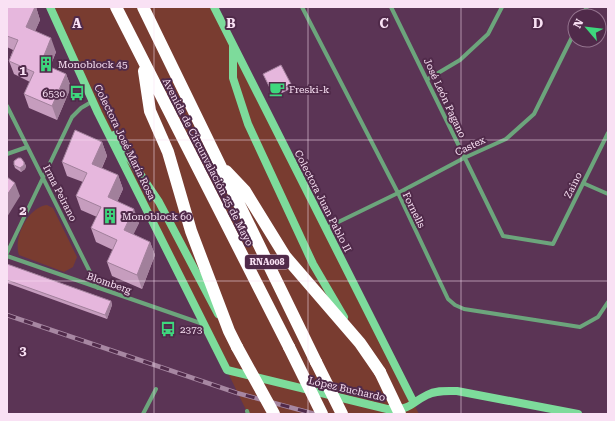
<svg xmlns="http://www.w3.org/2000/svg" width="615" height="421" font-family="'Roboto Serif',serif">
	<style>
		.green { fill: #793c30 }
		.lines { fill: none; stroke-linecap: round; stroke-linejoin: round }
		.minor { stroke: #6ca57c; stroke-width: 4 }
		.secondary { stroke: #7ddb9b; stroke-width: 8 }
		.motorway { stroke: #fff; stroke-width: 12 }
		.rail-casing { stroke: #a787a2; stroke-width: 4.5 }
		.rail { stroke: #502a4a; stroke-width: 3; stroke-dasharray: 9; stroke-linecap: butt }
		.motorway-bridge { stroke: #fff; stroke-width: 12 }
		.wall { fill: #c69dbe }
		.shaded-wall { fill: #a1809b }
		.building { fill: #e6b7dd; stroke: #a1809b }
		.grid { fill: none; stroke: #f9e1f4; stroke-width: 1; stroke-opacity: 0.55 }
		.labels { text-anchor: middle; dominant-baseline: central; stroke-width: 4; stroke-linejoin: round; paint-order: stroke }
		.shield { fill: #502a4a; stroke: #c6aac1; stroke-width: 1 }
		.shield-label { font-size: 9px; font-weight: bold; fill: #f9e1f4 }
		.poi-label { font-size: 10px; fill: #f9e1f4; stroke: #502a4a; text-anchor: start }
		.street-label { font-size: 10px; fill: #f9e1f4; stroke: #502a4a }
		.grid-label { font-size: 13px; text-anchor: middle; font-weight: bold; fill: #f9e1f4; stroke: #502a4a; stroke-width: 4; stroke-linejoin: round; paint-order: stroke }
	</style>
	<rect width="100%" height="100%" fill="#5b3455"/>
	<!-- green -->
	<path class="green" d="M50 7H214L419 414H248Z
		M47 205 53 208 77 257 73 267 64 272 19 255C13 238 28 207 47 205Z"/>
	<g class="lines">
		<!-- minor -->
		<path class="minor" d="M302 7 398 193 448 299 455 305 464 309 580 327 598 317 608 302
			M391 7 503 236 553 244 608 133
			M582 16 587 7
			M428 79 460 60 488 34 502 7
			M7 106 98 288
			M7 154 27 147
			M583 183 608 194
			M326 228 398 193 464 158 506 139 534 114 575 31
			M7 253 72 117 81 108 93 101
			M7 256 203 324
			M247 411 248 414
			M143 414 156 389"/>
		<!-- secondary -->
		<path class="secondary" d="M50 7 98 113 227 370 387 409C412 410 407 405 427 395 436 390 447 391 457 391L578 414
			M214 7 414 403
			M233 46V78L248 124 313 264 344 317
			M114 135 159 202 218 314"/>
		<!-- motorway -->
		<path class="motorway" d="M116 7 289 347
			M143 7 316 362
			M144 71 150 111 168 152 191 231 229 331 237 347
			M226 171 245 191 285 256 360 343 380 372"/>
		<defs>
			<path id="rail" d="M7 315 237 393 315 414"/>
		</defs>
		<!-- rail casing -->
		<use href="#rail" class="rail-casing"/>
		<!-- rail -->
		<use href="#rail" class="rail"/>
		<!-- motorway-bridge -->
		<path class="motorway-bridge" d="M237 347 274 414
			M289 347 322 414
			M316 362 342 414
			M380 372 400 414"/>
	</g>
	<!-- wall -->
	<path class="wall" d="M7 7H36L40 20 35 31 56 52 50 67 66 74 71 87 57 120 29 108 24 94 30 82 14 74 9 61 13 50 7 47Z
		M263 74 291 84 292 88 274 97Z
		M102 142 107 156 102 168 118 175 123 189 117 202 139 223 133 234 150 242 155 255 142 289 112 276 107 262 113 250 96 242 91 228 97 217 81 210 76 196 83 182 67 176 62 162Z
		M24 162 26 166 25 169 21 172 15 168 14 165Z
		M7 264 111 301 112 305 107 319 7 283Z"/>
	<!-- shaded-wall -->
	<path class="shaded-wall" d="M35 7H36L40 20 31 41 26 27Z
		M51 38 56 52 46 76 41 63Z
		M66 74 71 87 57 120 52 106Z
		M102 142 107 156 97 178 92 164Z
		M24 162 26 166 25 169 21 172 20 168Z
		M118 175 123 189 113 211 108 197Z
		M15 183 20 196 7 217V195Z
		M134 209 139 223 129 244 124 230Z
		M150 242 155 255 142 289 137 275Z
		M111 301 112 305 107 319 105 315Z"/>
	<!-- building -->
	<path class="building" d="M7 7H35L26 27 51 38 41 63 66 74 52 106 24 94 34 72 9 61 18 40 7 36Z
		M281 65 291 84 273 94 263 74Z
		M75 130 102 142 92 164 118 175 108 197 134 209 124 230 150 242 137 275 107 262 117 240 91 228 101 207 76 196 87 173 62 162Z
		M18 158H21L24 162V165L20 168 14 165V161Z
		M7 177 15 183 7 195Z
		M7 264 111 301 105 315 7 280Z"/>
	<!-- grid -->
	<path class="grid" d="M154 7V414M308 7V414M461 7V414M7 140H608M7 281H608"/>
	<!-- icons -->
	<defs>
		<symbol id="building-bare" viewBox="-9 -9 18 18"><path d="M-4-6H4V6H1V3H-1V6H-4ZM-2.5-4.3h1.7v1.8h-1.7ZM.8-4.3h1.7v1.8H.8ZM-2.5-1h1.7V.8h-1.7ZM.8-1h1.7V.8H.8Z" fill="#3ed77d" stroke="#502a4a" stroke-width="2.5" paint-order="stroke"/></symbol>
		<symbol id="cafe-bare" viewBox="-9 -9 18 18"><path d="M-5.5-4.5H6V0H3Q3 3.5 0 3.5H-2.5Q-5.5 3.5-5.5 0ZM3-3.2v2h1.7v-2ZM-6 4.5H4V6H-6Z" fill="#3ed77d" stroke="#502a4a" stroke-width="2.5" paint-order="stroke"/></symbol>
		<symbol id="bus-bare" viewBox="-9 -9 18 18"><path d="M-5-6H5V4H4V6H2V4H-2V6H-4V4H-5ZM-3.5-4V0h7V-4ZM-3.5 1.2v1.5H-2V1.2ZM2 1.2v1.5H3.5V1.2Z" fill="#3ed77d" stroke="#502a4a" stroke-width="2.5" paint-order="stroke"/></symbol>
	</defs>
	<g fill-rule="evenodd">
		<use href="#building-bare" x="35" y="53" width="22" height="22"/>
		<use href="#cafe-bare" x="266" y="78" width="22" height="22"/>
		<use href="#bus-bare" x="66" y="82" width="22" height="22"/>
		<use href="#building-bare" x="99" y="205" width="22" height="22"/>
		<use href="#bus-bare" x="157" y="318" width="22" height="22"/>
	</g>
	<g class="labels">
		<!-- shield labels -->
		<rect class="shield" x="245" y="255" width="44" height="14" rx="3"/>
		<g class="shield-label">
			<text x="267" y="262">RNA008</text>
		</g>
		<!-- poi labels -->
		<g class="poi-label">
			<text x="58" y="64">Monoblock 45</text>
			<text x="289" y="89">Freski-k</text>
			<text x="65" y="93" text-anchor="end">6530</text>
			<text x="122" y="216">Monoblock 60</text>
			<text x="180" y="329">2373</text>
		</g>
		<!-- street labels -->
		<g class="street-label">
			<text transform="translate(445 98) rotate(65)">José León Pagano</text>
			<text transform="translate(125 142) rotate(64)">Colectora José María Rosa</text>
			<text transform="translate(470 146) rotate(-25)">Castex</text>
			<text transform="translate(208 162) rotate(63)">Avenida de Circunvalación 25 de Mayo</text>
			<text transform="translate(573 185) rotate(-64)">Zaino</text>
			<text transform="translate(60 193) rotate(63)">Irma Peirano</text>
			<text transform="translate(323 201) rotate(63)">Colectora Juan Pablo II</text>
			<text transform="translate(414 210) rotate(64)">Fornells</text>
			<text transform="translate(109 283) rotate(19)">Blomberg</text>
			<text transform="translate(347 389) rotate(13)">López Buchardo</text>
		</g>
	</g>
	<g class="grid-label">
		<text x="77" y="28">A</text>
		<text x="231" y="28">B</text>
		<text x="384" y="28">C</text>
		<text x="538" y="28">D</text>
		<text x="23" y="75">1</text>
		<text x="23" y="215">2</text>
		<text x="23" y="355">3</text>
	</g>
	<!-- border -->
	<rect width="615" height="421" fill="none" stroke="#f9e1f4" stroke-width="16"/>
	<!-- north arrow -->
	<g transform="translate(587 28) rotate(298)"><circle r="19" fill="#502a4a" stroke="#94738e"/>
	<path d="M0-3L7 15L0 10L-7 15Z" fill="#3ed77d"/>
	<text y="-6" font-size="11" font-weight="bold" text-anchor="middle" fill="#f9e1f4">N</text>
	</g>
</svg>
